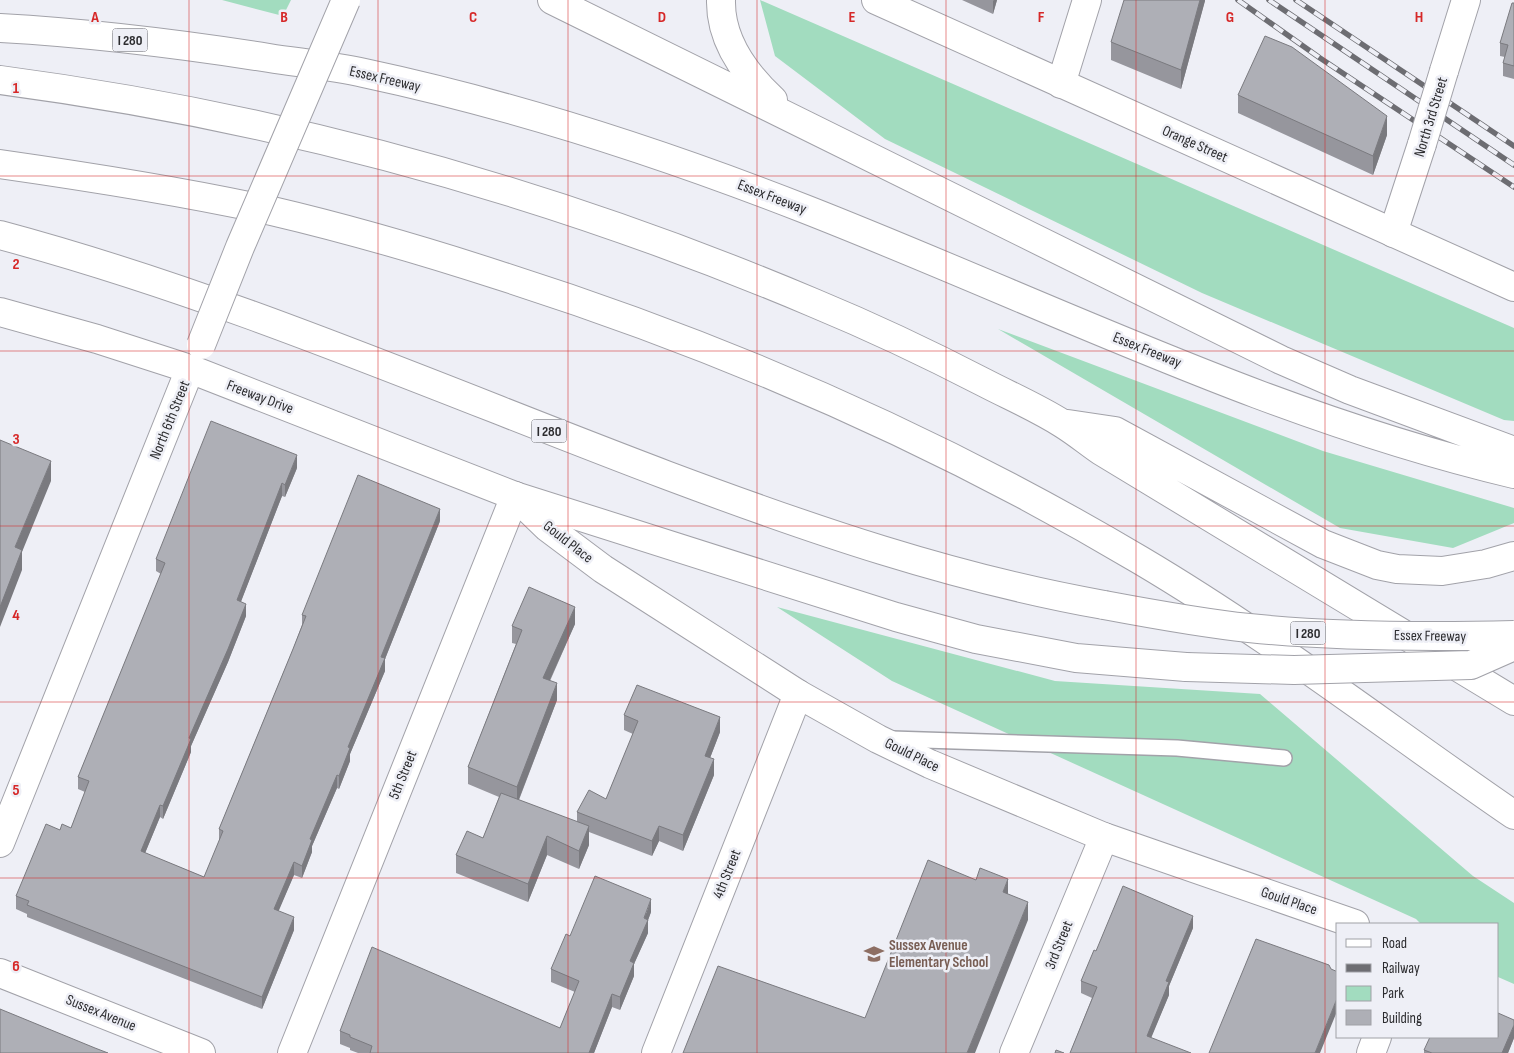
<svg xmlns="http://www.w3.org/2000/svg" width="1514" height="1053" font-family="'Sofia Sans Condensed',sans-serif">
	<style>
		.green { fill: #a2dcbf }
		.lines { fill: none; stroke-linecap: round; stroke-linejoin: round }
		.service-casing { stroke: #a2a2a9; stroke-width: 18 }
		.minor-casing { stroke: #a2a2a9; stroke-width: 30 }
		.tertiary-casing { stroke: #a2a2a9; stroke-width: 30 }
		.secondary-casing { stroke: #a2a2a9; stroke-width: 30 }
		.motorway-casing { stroke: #a2a2a9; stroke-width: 30 }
		.service { stroke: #fff; stroke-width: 15 }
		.minor { stroke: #fff; stroke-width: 28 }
		.tertiary { stroke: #fff; stroke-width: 28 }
		.secondary { stroke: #fff; stroke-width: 28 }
		.motorway { stroke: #fff; stroke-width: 28 }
		.rail-casing { stroke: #6d6d72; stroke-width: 5.5 }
		.rail { stroke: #eeeff6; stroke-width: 4; stroke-dasharray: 11; stroke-linecap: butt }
		.minor-bridge-casing { stroke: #a2a2a9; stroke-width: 30; stroke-linecap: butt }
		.tertiary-bridge-casing { stroke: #a2a2a9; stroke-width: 30; stroke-linecap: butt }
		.motorway-bridge-casing { stroke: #a2a2a9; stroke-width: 30; stroke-linecap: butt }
		.minor-bridge { stroke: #fff; stroke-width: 28 }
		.tertiary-bridge { stroke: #fff; stroke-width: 28 }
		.motorway-bridge { stroke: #fff; stroke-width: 28 }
		.wall { fill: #96969d }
		.shaded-wall { fill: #7a7a7f }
		.building { fill: #aeafb6; stroke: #7a7a7f }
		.grid { fill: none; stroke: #d62828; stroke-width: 1; stroke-opacity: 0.55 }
		.labels { text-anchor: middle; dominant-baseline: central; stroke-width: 5; stroke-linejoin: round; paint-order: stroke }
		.shield { fill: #eeeff6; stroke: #66666b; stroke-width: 1 }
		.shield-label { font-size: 14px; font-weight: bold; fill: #2c2c2f }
		.street-label { font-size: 15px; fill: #2c2c2f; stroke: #eeeff6 }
		.education-label { font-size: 15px; font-weight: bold; fill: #785e54; stroke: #eeeff6; text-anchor: start }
		.grid-label { font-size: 16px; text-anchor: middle; font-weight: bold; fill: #d62828; stroke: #eeeff6; stroke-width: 5; stroke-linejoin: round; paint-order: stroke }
	</style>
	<rect width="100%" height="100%" fill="#eeeff6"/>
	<!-- green -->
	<path class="green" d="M222 0H291L283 16Z
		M760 0 1514 328V421L1504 420 1202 293 885 139 775 56Z
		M998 329 1323 451 1514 508V523L1453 548 1340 528Z
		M777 607 1055 681 1260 694 1473 876 1514 903V984L1498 977V924H1421L1416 919 892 681Z"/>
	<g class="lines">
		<defs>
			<path id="service" d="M892 739 1177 748 1284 758"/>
			<path id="minor" d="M1444 71 1466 0
				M1061 84 1087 0
				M1393 233 1422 144
				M0 843 190 369
				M292 1053 515 496
				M656 1053 798 694
				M1014 1053 1104 837"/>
			<path id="tertiary" d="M0 312 97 339 190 369 515 496 547 527 603 569 798 694 878 739 930 764 1104 837 1355 924
				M0 973 201 1053
				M1371 1053 1377 1037"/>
			<path id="secondary" d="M876 0 1514 287"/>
			<path id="motorway" d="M552 0 1281 360 1350 390 1514 451
				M721 0C720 41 745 74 773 100
				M0 28C90 33 180 44 269 58 301 63 333 66 364 73 514 105 662 153 805 209 1040 301 1268 416 1514 474
				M0 80C280 117 554 193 814 303 872 327 929 354 985 383 1010 396 1038 408 1063 424 1076 432 1088 442 1101 451L1514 701
				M0 164C91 177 182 191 272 211 349 229 424 251 498 275 722 346 938 440 1140 560 1270 637 1390 730 1514 815
				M0 235C228 296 446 392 666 475 810 529 952 578 1104 605
				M1068 424 1115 431 1323 544 1377 565 1397 569 1442 571 1486 564 1514 556
				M515 496 896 617 976 639 1076 658 1186 667"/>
		</defs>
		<!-- service casing -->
		<use href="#service" class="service-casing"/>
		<!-- minor casing -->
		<use href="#minor" class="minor-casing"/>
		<!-- tertiary casing -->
		<use href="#tertiary" class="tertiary-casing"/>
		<!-- secondary casing -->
		<use href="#secondary" class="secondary-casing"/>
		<!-- motorway casing -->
		<use href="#motorway" class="motorway-casing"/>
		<!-- service -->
		<use href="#service" class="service"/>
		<!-- minor -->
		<use href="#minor" class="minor"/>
		<!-- tertiary -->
		<use href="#tertiary" class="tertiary"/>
		<!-- secondary -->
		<use href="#secondary" class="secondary"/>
		<!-- motorway -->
		<use href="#motorway" class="motorway"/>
		<defs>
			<path id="rail" d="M1238 0 1320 58 1514 187
				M1269 0 1514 165
				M1296 0 1514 146"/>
		</defs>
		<!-- rail casing -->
		<use href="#rail" class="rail-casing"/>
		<!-- rail -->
		<use href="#rail" class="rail"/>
		<defs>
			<path id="minor-bridge" d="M1422 144 1444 71"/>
			<path id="tertiary-bridge" d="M201 345 240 247 346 0"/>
			<path id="motorway-bridge" d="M1104 605C1152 614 1200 623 1249 628 1337 637 1426 637 1514 635
				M1186 667 1294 670 1471 665 1514 646"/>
		</defs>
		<!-- minor-bridge casing -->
		<use href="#minor-bridge" class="minor-bridge-casing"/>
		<!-- tertiary-bridge casing -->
		<use href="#tertiary-bridge" class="tertiary-bridge-casing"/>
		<!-- motorway-bridge casing -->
		<use href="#motorway-bridge" class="motorway-bridge-casing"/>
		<!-- minor-bridge -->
		<use href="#minor-bridge" class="minor-bridge"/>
		<!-- tertiary-bridge -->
		<use href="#tertiary-bridge" class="tertiary-bridge"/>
		<!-- motorway-bridge -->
		<use href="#motorway-bridge" class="motorway-bridge"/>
	</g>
	<!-- wall -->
	<path class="wall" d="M962 0H997L993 14Z
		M1205 0 1181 89 1111 60V42Z
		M1514 3V79L1503 76V63L1505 57 1500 56V43Z
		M1238 95 1387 135 1373 175 1238 113Z
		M297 468 285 497 282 496 241 601 246 616 228 662 191 746V752L163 819 160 817 145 853 204 877 219 842V829L293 649 302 625V615L440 521 385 659V671L350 754V761L339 789 337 788 312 846V852L302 878 294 875 278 911 294 930 262 1009 27 917V914L16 909V896L60 830 71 828 85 792 78 789V777L161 574 156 571V559Z
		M575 624 550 681 557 700 519 800 577 822V812L606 799 633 734 624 730V715L720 732 710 758 714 775 683 851 659 841 652 856 589 832V845L579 869 547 855 528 902 456 873V855L483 838 499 797 468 784V767L516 644 512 643V626Z
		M651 912 648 920V933L634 964V976L620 1010 612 1007 594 1053H358L350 1050V1048L340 1044V1031L560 1028 575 992 551 982V969L570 936Z
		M1193 928 1169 986V995L1151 1037 1070 1053 1092 998 1081 993V981L1096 951Z
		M1514 1038 1508 1053H1424V1050Z"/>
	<!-- shaded-wall -->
	<path class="shaded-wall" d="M994 0H997L993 14V1Z
		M1200 0H1205V1L1181 89V70Z
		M1387 116V135L1373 175V156Z
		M297 455V468L285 497V485Z
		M51 461V481L22 552V570L0 627V607L15 547Z
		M282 483V496L237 612V600Z
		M440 509V521L385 659V671L350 754V761L339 789V776L348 747 381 657Z
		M246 604V616L228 662 191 746V752L163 819V806L189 738Z
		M575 607V624L543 695V678Z
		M557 683V700L517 804V787Z
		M720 717V732L705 771V756Z
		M714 759V775L683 851V835Z
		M337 775V788L312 846V852L302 878V866L310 839Z
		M160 805V817L141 863V851Z
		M589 826V845L579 869V851Z
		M659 826V841L652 856V841Z
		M547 836V855L528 902V884Z
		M294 862V875L274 922V909Z
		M1008 879V897L1003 892Z
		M651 899V912L647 923 648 920V933L634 964V976L620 1010V997L630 961Z
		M1028 902V920L975 1053H967Z
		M1193 916V928L1169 986V995L1147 1048V1036L1166 981Z
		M294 917V930L262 1009V997Z
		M612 994V1007L594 1053H589Z
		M1338 996V1009L1320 1053H1315Z
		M1514 1025V1038L1508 1053H1502Z"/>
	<!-- building -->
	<path class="building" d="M1124 0H1200L1181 70 1111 42Z
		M1512 3H1514V66L1503 63 1508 45 1500 43Z
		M1265 36 1292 47 1387 116 1373 156 1238 95Z
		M211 421 297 455 285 485 282 483 237 600 246 604 228 649 189 738 191 739 163 806 160 805 141 851 204 877 223 831 219 829 293 649 306 616 302 615 358 475 440 509 381 657 385 658 348 747 350 748 339 776 337 775 310 839 312 840 302 866 294 862 274 909 294 917 262 997 27 905 29 901 16 896 46 824 60 830 62 824 71 828 89 781 78 777 165 563 156 559Z
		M0 440 51 461 15 547 22 550 0 607Z
		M529 587 575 607 543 678 557 683 517 787 468 767 522 630 512 626Z
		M637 685 720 717 705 756 714 759 683 835 659 826 652 841 577 812 589 790 606 799 638 721 624 715Z
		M501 793 589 826 579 851 547 836 528 884 456 855 467 831 483 838Z
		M928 860 976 880 980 868 1008 879 1003 892 1028 902 967 1053H683L718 966 865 1018Z
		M595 876 651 899 644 918 648 920 630 961 634 963 620 997 612 994 589 1053H370L372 1046 350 1037V1035L340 1031 372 947 560 1028 579 981 551 969 566 934 570 936Z
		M1123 886 1193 916 1166 981 1169 982 1147 1036 1191 1053H1070L1097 987 1081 981 1094 950 1096 951Z
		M1256 939 1329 965 1331 969 1338 972V996L1315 1053H1209Z
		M0 1009 95 1048 108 1053H0Z
		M1498 1013 1514 1020V1025L1502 1053H1432L1424 1050 1430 1037H1498Z
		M1056 1050 1064 1053H1055Z"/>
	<!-- grid -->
	<path class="grid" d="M189 0V1053M378 0V1053M568 0V1053M757 0V1053M946 0V1053M1136 0V1053M1325 0V1053M0 176H1514M0 351H1514M0 526H1514M0 702H1514M0 878H1514"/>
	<!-- icons -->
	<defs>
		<symbol id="school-bare" viewBox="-9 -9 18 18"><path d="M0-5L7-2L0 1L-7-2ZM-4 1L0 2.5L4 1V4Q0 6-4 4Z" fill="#8d6e63" stroke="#eeeff6" stroke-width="2.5" paint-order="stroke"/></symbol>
	</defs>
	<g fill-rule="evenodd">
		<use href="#school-bare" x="860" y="940" width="28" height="28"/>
	</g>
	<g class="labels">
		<!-- shield labels -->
		<g class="shield">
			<rect x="112.5" y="28.5" width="35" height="23" rx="4"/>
			<rect x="531.5" y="419.5" width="35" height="23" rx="4"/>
			<rect x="1290.5" y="621.5" width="35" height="23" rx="4"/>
		</g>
		<g class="shield-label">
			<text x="130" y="40">I 280</text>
			<text x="549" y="431">I 280</text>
			<text x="1308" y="633">I 280</text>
		</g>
		<!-- street labels -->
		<g class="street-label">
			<text transform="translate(385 79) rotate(13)">Essex Freeway</text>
			<text transform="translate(1431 117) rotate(-73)">North 3rd Street</text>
			<text transform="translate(1195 144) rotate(24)">Orange Street</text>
			<text transform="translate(772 197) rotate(21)">Essex Freeway</text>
			<text transform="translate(1147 350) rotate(22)">Essex Freeway</text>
			<text transform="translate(260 397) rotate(21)">Freeway Drive</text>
			<text transform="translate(170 420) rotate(-68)">North 6th Street</text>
			<text transform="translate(568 542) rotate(38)">Gould Place</text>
			<text transform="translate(1430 636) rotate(1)">Essex Freeway</text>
			<text transform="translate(912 755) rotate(26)">Gould Place</text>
			<text transform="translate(403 775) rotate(-68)">5th Street</text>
			<text transform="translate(727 874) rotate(-68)">4th Street</text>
			<text transform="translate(1289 901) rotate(19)">Gould Place</text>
			<text transform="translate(1059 945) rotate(-68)">3rd Street</text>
			<text transform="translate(101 1013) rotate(22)">Sussex Avenue</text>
		</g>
		<!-- education labels -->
		<g class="education-label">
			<text x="889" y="945">Sussex Avenue<tspan x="889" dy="17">Elementary School</tspan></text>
		</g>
	</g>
	<g class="grid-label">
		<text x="95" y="22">A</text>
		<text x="284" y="22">B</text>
		<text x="473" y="22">C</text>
		<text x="662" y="22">D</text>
		<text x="852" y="22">E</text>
		<text x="1041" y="22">F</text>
		<text x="1230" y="22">G</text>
		<text x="1419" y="22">H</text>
		<text x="16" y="93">1</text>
		<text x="16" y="269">2</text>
		<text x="16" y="444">3</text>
		<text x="16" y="620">4</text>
		<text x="16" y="795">5</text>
		<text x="16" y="971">6</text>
	</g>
	<!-- legend -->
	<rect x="1336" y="923" width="162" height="115" fill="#eeeff6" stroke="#a0a1a6"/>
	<rect x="1346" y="939" width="25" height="8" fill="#ffffff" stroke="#a0a1a6"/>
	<text x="1382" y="948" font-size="15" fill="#2c2c2f">Road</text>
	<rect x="1346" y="964" width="25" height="8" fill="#6d6d72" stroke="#a0a1a6"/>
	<text x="1382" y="973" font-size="15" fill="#2c2c2f">Railway</text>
	<rect x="1346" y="986" width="25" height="15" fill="#a2dcbf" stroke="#a0a1a6"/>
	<text x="1382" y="998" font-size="15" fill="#2c2c2f">Park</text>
	<rect x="1346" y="1010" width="25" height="15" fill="#aeafb6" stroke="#a0a1a6"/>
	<text x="1382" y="1023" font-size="15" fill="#2c2c2f">Building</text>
</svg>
